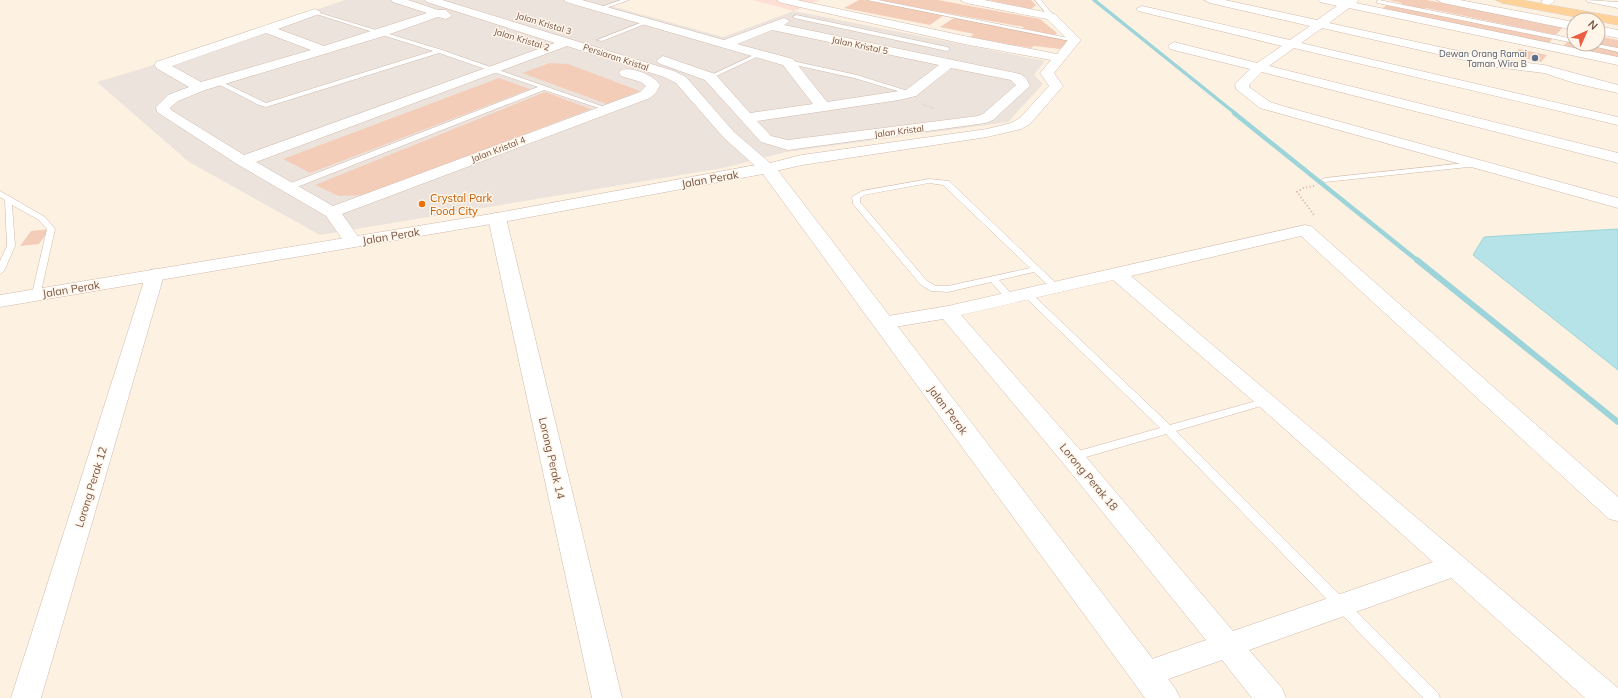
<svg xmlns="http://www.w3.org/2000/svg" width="1618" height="698" font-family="Mulish,sans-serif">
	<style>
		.commercial { fill: #fedfd6 }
		.industrial { fill: #ece3dd }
		.water { fill: #b6e3e7; stroke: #9cd4d9 }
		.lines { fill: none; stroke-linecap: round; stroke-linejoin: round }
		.stream-far2 { stroke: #9cd4d9; stroke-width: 3.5 }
		.stream-far1 { stroke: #9cd4d9; stroke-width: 4.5 }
		.stream { stroke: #9cd4d9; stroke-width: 6 }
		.building { fill: #f4cdb9 }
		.service-casing { stroke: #d1baac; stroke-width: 1 }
		.minor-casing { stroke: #d1baac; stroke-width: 1 }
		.tertiary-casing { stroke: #d1baac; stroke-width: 1 }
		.primary-casing { stroke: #dbd3cf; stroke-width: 1 }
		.path-far1 { stroke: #d8b09c; stroke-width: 1.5; stroke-dasharray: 0.5 2; stroke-linecap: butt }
		.path { stroke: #d8b09c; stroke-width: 2; stroke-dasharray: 1 2.5; stroke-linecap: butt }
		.service { fill: #fff; fill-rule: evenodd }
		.minor { fill: #fff; fill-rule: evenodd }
		.tertiary { fill: #fff; fill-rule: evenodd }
		.primary { fill: #fed298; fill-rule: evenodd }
		.service-dot { fill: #5c6f8a; stroke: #fff5e9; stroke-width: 1.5 }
		.food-dot { fill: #e8710a; stroke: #fff5e9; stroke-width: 1.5 }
		.labels { text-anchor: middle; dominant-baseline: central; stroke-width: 3; stroke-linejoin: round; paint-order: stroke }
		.far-street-label { font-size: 9px; fill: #765548; stroke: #fff5e9 }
		.far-service-label { font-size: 9px; fill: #4e5e75; stroke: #fff5e9; text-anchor: end }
		.street-label { font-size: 11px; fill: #765548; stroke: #fff5e9 }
		.food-label { font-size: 11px; fill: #c56008; stroke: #fff5e9; text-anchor: start }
	</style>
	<rect width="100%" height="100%" fill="#fdf1e2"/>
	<!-- commercial -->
	<path class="commercial" d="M752 0H820L794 11Z"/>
	<!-- industrial -->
	<path class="industrial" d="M345 0H631L611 6 723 37 794 11 1045 61 1034 75 1043 84 1008 122 786 152 723 168 320 235 189 162 97 82 141 69Z"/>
	<!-- water -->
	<path class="water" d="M1618 229V370L1473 255 1484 237Z"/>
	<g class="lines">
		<!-- stream-far2 -->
		<path class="stream-far2" d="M1094 0 1236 114"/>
		<!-- stream-far1 -->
		<path class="stream-far1" d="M1234 113 1418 261"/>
		<!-- stream -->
		<path class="stream" d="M1417 260 1618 422"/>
	</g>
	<!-- building -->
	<path class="building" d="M859 0H864L944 15 930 25 844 8Z
		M884 0H938L1040 19 1057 33 1055 35 1022 29 1024 27 881 1Z
		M988 0H1031L1036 5 1031 9Z
		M1389 0H1427L1563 27 1556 35 1426 8 1424 10 1400 5 1402 3Z
		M1388 4 1553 38 1547 45 1379 11Z
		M954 18 1071 40 1060 49 1034 46 1031 48 970 37 974 34 940 27Z
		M1598 36 1618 40V49L1598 45Z
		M1568 41 1574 44 1618 51V61L1561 49Z
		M1519 49 1547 55 1541 62 1512 55Z
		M550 63 568 64 640 91 607 104 522 73Z
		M499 78 530 89 310 173 283 159Z
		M545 92 591 109 364 195 339 196 315 185Z
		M50 229 39 244 20 246 31 231Z"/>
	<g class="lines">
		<defs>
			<path id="service" d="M621 0H629L603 9 598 8Z
				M867 0H878L1078 40 1075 42Z
				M1035 0H1041L1053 15V17H1049Z
				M1379 0 1574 39V43L1377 3V1Z
				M313 11 442 50 610 109 605 110 544 90 292 189H286V185L538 87 439 53 266 107 259 105 216 83V81H220L266 103 433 51 313 13Z
				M796 15 947 47 950 49 947 51 794 18 793 17Z
				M645 21 650 22 602 41 597 40Z
				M1585 44H1597L1618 48V52Z
				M758 53 763 54 712 78 707 77Z
				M788 60 857 75 914 93 911 95 854 78 786 63 785 62Z
				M1475 162 1479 164 1478 166 1325 182 1321 180 1325 178Z
				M929 179 949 181 1059 286 1061 288 1059 290H1053L1034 272 999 280 1015 298 1010 301 1007 300 991 282 948 292 931 291 921 285 853 204 852 197 862 191ZM929 183 943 185 1030 268 948 286H936L927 281 860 202V198L864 195Z
				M0 191 45 217 55 229 40 296 37 297 32 294 47 229 39 220 12 205 15 246 4 271 0 274V261L7 246 5 200 0 197Z
				M1027 291 1030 292 1170 425 1267 398 1271 399 1272 401 1271 403 1176 431 1438 693 1440 698H1423L1166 434 1072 461 1068 460 1066 457 1068 454 1160 428 1024 296 1022 294Z"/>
			<path id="minor" d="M391 0H408L438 10H446L452 16 446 19 438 17 384 36 205 90 178 101 170 108 171 110 244 155 555 43 427 2 425 0H442L674 71 686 77 734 132 770 163 802 155 987 129 1011 123 1020 118 1049 86 1040 73 1051 60 964 44 782 3 776 0H797L964 36 1057 54 1068 40 1047 19 966 3 960 0H984L1055 14 1081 40 1054 73 1063 86 1030 124 1021 129 987 137 802 165 767 173 761 171 724 138 676 83 664 77 567 46 256 162 333 206 640 92 646 86 641 82 621 76 619 73 621 70C633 67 653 75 660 85L656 93 650 98 342 214 362 242 359 246 353 247 347 246 326 216 237 164 157 112 156 107 168 95 189 87 156 68 155 65 156 62 315 9 321 12 319 14 278 29 324 46 427 13 393 2ZM266 33 311 50 201 82 172 66Z
				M564 0H582L724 40 784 18 790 21 784 25 1020 74 1026 78 1030 86 993 120 986 123 788 150 761 142 705 80 658 63 657 60 663 56 715 74 750 113 813 104 783 65 566 2ZM772 30 939 65 906 90 827 102 793 59 737 44ZM951 68 1011 80 1016 85 983 114 978 116 788 140 771 136 757 121 899 100 916 96Z
				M1204 0H1225L1317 20 1337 6 1320 2 1318 0H1359L1356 3 1618 57V65L1349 8 1329 23 1495 59 1544 65 1618 85V93L1574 83 1544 73 1495 67 1322 28 1301 43 1618 117V125L1294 48 1269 66 1618 153V163L1262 72 1249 85V87L1270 102 1286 107 1618 198V208L1260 108 1236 89 1235 84 1250 69 1170 49 1168 46 1174 42 1257 63 1282 46 1138 11 1136 9 1142 6 1290 40 1310 26 1210 3Z
				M1437 0H1460L1574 22V30L1443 3Z
				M1543 0H1555C1551 5 1549 6 1543 4L1541 2Z
				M1586 0 1618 2V8L1588 2Z
				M1598 26 1618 30V38L1598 34Z
				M497 213 503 214 506 218 622 698H592L488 218 491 214Z
				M1305 225 1311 226 1618 497V521L1609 519 1301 236 1131 276 1618 688V698H1585L1451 578 1249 650 1282 688 1286 698H1252L1222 660 1146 687 1135 683 1131 674 1135 665 1206 640 1063 463 943 319 882 329 875 327 872 323 875 319 882 317 948 306ZM1113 280 1259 406 1433 562 1233 631 1081 451 961 315Z
				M155 269 162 271 164 275 41 698H11L146 275 148 271Z"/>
			<path id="tertiary" d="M767 163 773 164 1175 688 1180 698H1145L763 174 497 223 0 307V295L497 213Z"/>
			<path id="primary" d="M1496 0H1521L1618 17V25L1502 3Z"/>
		</defs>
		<!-- service casing -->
		<use href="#service" class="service-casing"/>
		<!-- minor casing -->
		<use href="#minor" class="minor-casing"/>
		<!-- tertiary casing -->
		<use href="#tertiary" class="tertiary-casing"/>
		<!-- primary casing -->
		<use href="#primary" class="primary-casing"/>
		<!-- path-far1 -->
		<path class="path-far1" d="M922 104 936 109"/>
		<!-- path -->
		<path class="path" d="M1314 186 1303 188 1297 192 1314 215"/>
		<!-- service -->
		<use href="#service" class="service"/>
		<!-- minor -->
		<use href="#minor" class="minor"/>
		<!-- tertiary -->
		<use href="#tertiary" class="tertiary"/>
		<!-- primary -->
		<use href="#primary" class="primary"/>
	</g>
	<!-- markers -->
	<circle class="service-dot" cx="1535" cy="58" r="4"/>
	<circle class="food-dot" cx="422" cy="204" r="4"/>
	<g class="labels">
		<!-- far-street labels -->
		<g class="far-street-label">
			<text transform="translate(544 23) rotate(17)">Jalan Kristal 3</text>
			<text transform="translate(522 39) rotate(17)">Jalan Kristal 2</text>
			<text transform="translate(860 45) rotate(12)">Jalan Kristal 5</text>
			<text transform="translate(616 57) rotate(18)">Persiaran Kristal</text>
			<text transform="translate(899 131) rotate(-7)">Jalan Kristal</text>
			<text transform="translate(498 149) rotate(-21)">Jalan Kristal 4</text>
		</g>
		<!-- far-service labels -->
		<g class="far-service-label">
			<text x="1527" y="53">Dewan Orang Ramai<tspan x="1527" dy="10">Taman Wira B</tspan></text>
		</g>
		<!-- street labels -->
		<g class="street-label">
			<text transform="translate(710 179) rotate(-10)">Jalan Perak</text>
			<text transform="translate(391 236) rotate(-9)">Jalan Perak</text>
			<text transform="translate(71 289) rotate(-9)">Jalan Perak</text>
			<text transform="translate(948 410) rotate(53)">Jalan Perak</text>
			<text transform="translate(552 458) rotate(77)">Lorong Perak 14</text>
			<text transform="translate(1089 477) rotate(50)">Lorong Perak 18</text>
			<text transform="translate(91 487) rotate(-73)">Lorong Perak 12</text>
		</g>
		<!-- food labels -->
		<g class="food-label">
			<text x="430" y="198">Crystal Park<tspan x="430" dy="13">Food City</tspan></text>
		</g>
	</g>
	<!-- north arrow -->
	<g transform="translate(1586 32) rotate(45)"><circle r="19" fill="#fff5e9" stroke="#c8b5a9"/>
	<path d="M0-3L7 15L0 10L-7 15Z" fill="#ec5e43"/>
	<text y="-6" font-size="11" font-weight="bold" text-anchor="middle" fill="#765548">N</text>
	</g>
</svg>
